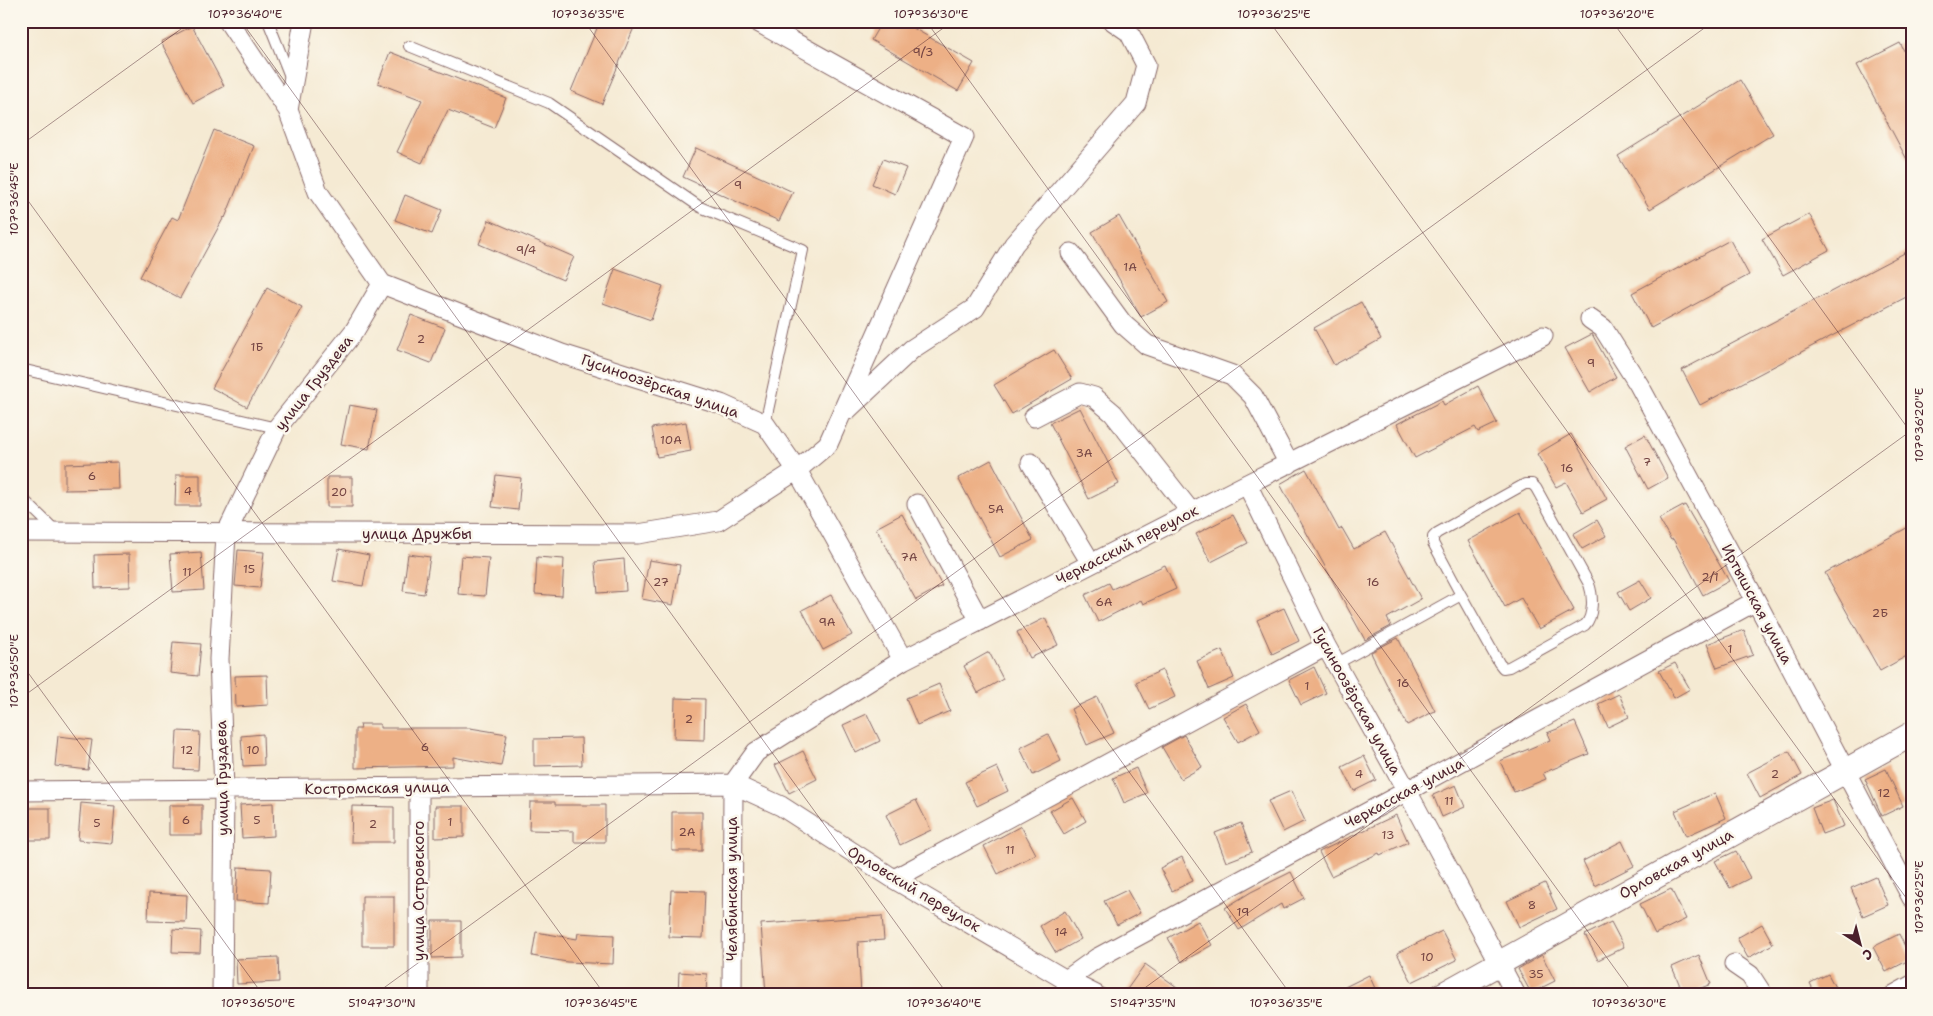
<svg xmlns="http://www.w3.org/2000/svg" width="1933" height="1016" font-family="'Shantell Sans',sans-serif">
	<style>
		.building { fill: #edb086 }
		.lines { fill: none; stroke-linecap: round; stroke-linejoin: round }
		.service-casing { stroke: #866666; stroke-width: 12 }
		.minor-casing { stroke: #866666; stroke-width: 21 }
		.tertiary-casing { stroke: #866666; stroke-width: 26 }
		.service { stroke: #fff; stroke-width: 10 }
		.minor { stroke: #fff; stroke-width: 19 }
		.tertiary { stroke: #fff; stroke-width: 24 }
		.ticks { fill: none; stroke: #4a1f2b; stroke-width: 1; stroke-opacity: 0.45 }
		.labels { text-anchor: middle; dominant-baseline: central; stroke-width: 5; stroke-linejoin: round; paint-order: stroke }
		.number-label { font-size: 12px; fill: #734342 }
		.street-label { font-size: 15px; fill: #4a1f2b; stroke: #fbf7ec }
		.neatline { fill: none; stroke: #4a1f2b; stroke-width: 2 }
		.ticks-label { font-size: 12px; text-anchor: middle; fill: #4a1f2b }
	</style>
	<rect width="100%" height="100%" fill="#fbf7ec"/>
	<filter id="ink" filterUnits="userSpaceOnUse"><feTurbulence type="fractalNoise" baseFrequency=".02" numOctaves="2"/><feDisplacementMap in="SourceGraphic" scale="10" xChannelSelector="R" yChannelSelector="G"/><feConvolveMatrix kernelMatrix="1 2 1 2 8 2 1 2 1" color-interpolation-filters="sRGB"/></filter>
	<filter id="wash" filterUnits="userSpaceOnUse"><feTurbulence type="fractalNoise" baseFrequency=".0096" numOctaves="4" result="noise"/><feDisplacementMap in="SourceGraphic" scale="20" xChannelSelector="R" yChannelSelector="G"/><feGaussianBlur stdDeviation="1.12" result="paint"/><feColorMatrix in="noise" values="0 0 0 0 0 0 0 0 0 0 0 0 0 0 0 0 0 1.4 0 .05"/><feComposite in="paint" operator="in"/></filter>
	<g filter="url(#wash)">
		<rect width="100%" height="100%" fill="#f5ead3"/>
		<g id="blocks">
			<!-- building -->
			<path class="building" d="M600 21H626L635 25 602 104 571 91Z
				M882 21H901L974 63 958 91 871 40Z
				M192 26 224 86 193 103 161 42Z
				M1900 43 1912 66V169L1857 65Z
				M390 52 506 98 494 128 448 110 422 163 397 152 422 100 378 83Z
				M1740 80 1773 134 1650 209 1618 156Z
				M214 130 254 146 225 218 224 217 180 298 140 277 172 217 178 220Z
				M696 148 793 192 779 221 683 177Z
				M883 159 906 168 895 194 872 184Z
				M405 195 442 210 432 234 395 220Z
				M1809 214 1829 250 1783 275 1762 239Z
				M1119 216 1168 302 1141 317 1092 232Z
				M489 220 574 257 563 280 479 244Z
				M1730 240 1749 275 1651 328 1632 293Z
				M1912 249V294L1700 405 1682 370Z
				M615 269 663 286 651 320 603 303Z
				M267 288 302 307 247 407 212 388Z
				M1361 302 1381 339 1334 365 1314 328Z
				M411 315 445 328 431 363 397 350Z
				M1592 334 1616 377 1590 392 1565 348Z
				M1054 350 1072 379 1012 414 994 385Z
				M1478 386 1497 423 1478 432 1475 427 1415 458 1397 424 1442 401 1444 405Z
				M349 405 377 410 369 449 341 444Z
				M1080 408 1119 484 1089 499 1050 423Z
				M686 422 691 451 657 457 652 428Z
				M1571 434 1607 499 1583 512 1566 482 1556 487 1537 454Z
				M1645 435 1668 478 1648 489 1625 446Z
				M991 460 1033 540 1000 557 958 478Z
				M118 462 119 489 65 490V464Z
				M1306 469 1339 530 1342 528 1354 549 1385 532 1421 599 1387 618 1391 626 1365 640 1280 484Z
				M176 475H200V506H175Z
				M496 475 521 478 518 510 492 507Z
				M327 477H352V507H327Z
				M1685 505 1729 581 1703 595 1673 539 1671 540 1659 519Z
				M1520 512 1574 610 1539 629 1521 598 1505 607 1468 541Z
				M902 514 942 586 916 600 876 528Z
				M1233 515 1248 543 1211 562 1196 534Z
				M1597 520 1606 536 1582 549 1573 534Z
				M1912 525V653L1880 671 1825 573Z
				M339 549 369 555 363 586 333 581Z
				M238 550 264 552 260 588 235 586Z
				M201 552 204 590 173 592 170 554Z
				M129 554 130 587 95 588 94 555Z
				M408 554 430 557 424 594 403 591Z
				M461 556 489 558 485 596 458 594Z
				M537 557 564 559 562 596 535 594Z
				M624 559 626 591 598 593 595 562Z
				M649 560 680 565 673 605 642 599Z
				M1165 565 1176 589 1143 604 1141 600 1098 622 1085 595 1109 583 1112 589Z
				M1640 580 1651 598 1629 611 1618 592Z
				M831 595 852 635 823 650 802 610Z
				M1284 608 1299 641 1272 654 1257 620Z
				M1045 618 1058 645 1030 658 1017 632Z
				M1744 630 1753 655 1717 668 1707 644Z
				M1398 638 1435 711 1407 725 1372 655 1371 652Z
				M173 642 201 644 198 676 170 673Z
				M1222 650 1234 678 1209 689 1197 661Z
				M989 652 1003 679 978 693 964 666Z
				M1675 663 1690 689 1674 698 1659 671Z
				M1314 667 1326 693 1301 705 1289 680Z
				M1162 670 1175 697 1149 709 1136 682Z
				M267 675 268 705 236 707 235 676Z
				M939 684 950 711 917 725 906 698Z
				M1619 694 1629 717 1608 727 1598 704Z
				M1097 697 1114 733 1087 745 1071 709Z
				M675 698 705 699 704 740 674 739Z
				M1246 704 1260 730 1238 742 1223 717Z
				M867 714 880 741 856 753 843 725Z
				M1575 722 1589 754 1543 773 1546 779 1514 792 1500 761 1550 740 1547 733Z
				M360 724H380V728H470L507 734 501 766 453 757V766L355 768V729H361Z
				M177 731 200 732 198 770 175 769Z
				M263 734 264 765 243 766 241 736Z
				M1048 734 1061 761 1033 775 1020 748Z
				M1184 735 1202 767 1181 779 1162 747Z
				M58 736 92 740 88 770 55 766Z
				M581 738 582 765 534 766V739Z
				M803 751 817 779 789 793 775 765Z
				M1789 751 1802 775 1760 798 1747 773Z
				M1364 756 1376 780 1354 791 1342 767Z
				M997 767 1008 791 977 806 965 782Z
				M1136 768 1147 793 1124 803 1113 778Z
				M1886 769 1903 806 1882 816 1865 779Z
				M1456 785 1465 807 1442 817 1433 795Z
				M1291 791 1305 821 1283 832 1268 801Z
				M1715 793 1726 818 1686 836 1675 811Z
				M1073 798 1086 821 1064 834 1050 811Z
				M916 800 931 830 900 845 886 815Z
				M1833 800 1844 826 1822 834 1812 808Z
				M530 802H555V805H605V842H574V831L529 830Z
				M81 803 115 806 112 843 78 840Z
				M273 803 274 836 242 838 240 805Z
				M169 805H202V835H169Z
				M352 806 394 807V842H351Z
				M435 806H464V837L435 838Z
				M21 808H50V840H21Z
				M672 812H702V851H672Z
				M1396 815 1408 842 1380 855 1379 853 1331 876 1319 852Z
				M1241 823 1252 852 1226 862 1215 833Z
				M1021 826 1036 854 998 874 984 846Z
				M1622 841 1634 866 1595 886 1583 861Z
				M1736 851 1750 878 1730 888 1715 861Z
				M1182 857 1193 881 1172 891 1160 868Z
				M238 867 271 869 269 903 236 901Z
				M1291 872 1304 898 1283 909 1281 904 1239 930 1225 908 1251 892Z
				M1876 877 1888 905 1863 916 1851 888Z
				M1545 883 1557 909 1519 927 1507 901Z
				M1671 889 1686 919 1655 934 1640 904Z
				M671 890 705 891 703 938 669 937Z
				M1127 890 1140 913 1117 925 1104 901Z
				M149 893 187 895 186 922 148 921Z
				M362 896H394V946H362Z
				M1065 911 1081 939 1056 953 1040 926Z
				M882 916 884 940 858 942 861 995H766L761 924Z
				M432 921H461V957L432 958Z
				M1198 921 1212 945 1182 962 1168 938Z
				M1611 922 1624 947 1598 960 1585 935Z
				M1762 924 1773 944 1748 958 1737 938Z
				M173 929 201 931 200 953 172 952Z
				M1442 931 1457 960 1412 982 1397 953Z
				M536 932 577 939 578 933 614 935 613 964 567 962 532 956Z
				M1899 934 1911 959 1886 972 1873 947Z
				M1542 955 1555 981 1531 993 1518 969Z
				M1699 955 1711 984 1684 995 1672 967Z
				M278 957 279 982 237 984 236 959Z
				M1145 964 1188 995H1123Z
				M679 972 707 974 706 995H678Z
				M1828 974 1839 995H1816L1810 983Z
				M1369 975 1378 995H1329Z"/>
		</g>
	</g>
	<g filter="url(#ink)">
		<use href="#blocks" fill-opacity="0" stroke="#866666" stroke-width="1"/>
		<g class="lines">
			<defs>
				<path id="service" d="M268 21 291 79
					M409 46 549 103 700 207 803 250 765 424
					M21 369 277 428
					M21 497 56 531
					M1336 664 1461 595 1499 663 1503 668 1509 667 1585 625C1594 616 1593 595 1589 584L1536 488 1532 484H1525L1437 533 1433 537V543L1461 595"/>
				<path id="minor" d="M228 21 288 110 318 192 382 284
					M288 110 304 21
					M1071 253 1123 324 1147 345 1232 375 1253 396 1289 464
					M382 284 562 354 721 404 765 424 797 470 903 660
					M1590 319 1603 328 1639 385 1756 601 1912 898
					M847 410 912 349 975 308 1014 244 1136 103 1146 65 1129 32 1113 21
					M1034 417 1080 393 1094 397 1113 413 1191 512
					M1031 463 1091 563
					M1247 484 1326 646 1407 791 1516 995
					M917 504 980 621
					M21 532 638 534 718 521 797 470 828 444 964 137 756 21
					M733 784 756 752 903 660 1247 484 1543 336
					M419 788V995
					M21 791 733 784 781 806 894 879 1066 980 1096 995
					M894 879 1326 646
					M1734 964 1750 975 1763 995
					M222 995 224 790 219 659 226 534 277 428 355 330 382 284
					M732 995 733 784
					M1066 995V980L1097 958 1407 791 1756 601
					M1894 995 1912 985"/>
				<path id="tertiary" d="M1442 995 1912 734"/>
			</defs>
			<!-- service casing -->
			<use href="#service" class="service-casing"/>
			<!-- minor casing -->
			<use href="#minor" class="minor-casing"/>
			<!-- tertiary casing -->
			<use href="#tertiary" class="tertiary-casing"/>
			<!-- service -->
			<use href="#service" class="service"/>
			<!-- minor -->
			<use href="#minor" class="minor"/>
			<!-- tertiary -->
			<use href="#tertiary" class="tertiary"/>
		</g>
	</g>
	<!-- ticks -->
	<path class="ticks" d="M241 21 948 995M584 21 1291 995M926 21 1634 995M1269 21 1912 906M1612 21 1912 434M21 145 192 21M21 191 605 995M21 663 263 995M21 698 953 21M374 995 1714 21M1135 995 1912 430M1895 995 1912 983"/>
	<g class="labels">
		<!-- number labels -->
		<g class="number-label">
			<text x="923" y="52">9/3</text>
			<text x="738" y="185">9</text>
			<text x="526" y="250">9/4</text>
			<text x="1130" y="267">1А</text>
			<text x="421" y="339">2</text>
			<text x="257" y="347">1Б</text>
			<text x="1591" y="363">9</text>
			<text x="671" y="440">10А</text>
			<text x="1084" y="453">3А</text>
			<text x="1647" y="462">7</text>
			<text x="1567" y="468">16</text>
			<text x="92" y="476">6</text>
			<text x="188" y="491">4</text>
			<text x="339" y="492">20</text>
			<text x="996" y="509">5А</text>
			<text x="909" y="557">7А</text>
			<text x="249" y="569">15</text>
			<text x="187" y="572">11</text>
			<text x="1710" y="577">2/1</text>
			<text x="661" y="582">27</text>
			<text x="1373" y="582">16</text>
			<text x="1104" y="602">6А</text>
			<text x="1880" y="613">2Б</text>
			<text x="827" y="622">9А</text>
			<text x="1730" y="649">1</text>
			<text x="1403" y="683">16</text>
			<text x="1307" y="686">1</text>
			<text x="689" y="719">2</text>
			<text x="425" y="747">6</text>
			<text x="187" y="750">12</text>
			<text x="253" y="750">10</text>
			<text x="1359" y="774">4</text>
			<text x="1775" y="774">2</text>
			<text x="1884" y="793">12</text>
			<text x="1449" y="801">11</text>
			<text x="186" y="820">6</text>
			<text x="257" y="820">5</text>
			<text x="450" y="822">1</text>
			<text x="97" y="823">5</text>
			<text x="373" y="824">2</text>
			<text x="687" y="832">2А</text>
			<text x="1388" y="835">13</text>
			<text x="1010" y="850">11</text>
			<text x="1532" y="905">8</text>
			<text x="1243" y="912">19</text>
			<text x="1061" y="932">14</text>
			<text x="1427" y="957">10</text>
			<text x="1536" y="974">35</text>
		</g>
		<!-- street labels -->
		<g class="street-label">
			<text transform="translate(314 383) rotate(-52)">улица Груздева</text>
			<text transform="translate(660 386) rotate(19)">Гусиноозёрская улица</text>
			<text x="417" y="534">улица Дружбы</text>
			<text transform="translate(1127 545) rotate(-27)">Черкасский переулок</text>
			<text transform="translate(1757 604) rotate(62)">Иртышская улица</text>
			<text transform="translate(1357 701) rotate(61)">Гусиноозёрская улица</text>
			<text transform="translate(222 778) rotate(-91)">улица Груздева</text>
			<text transform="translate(377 788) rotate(-1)">Костромская улица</text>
			<text transform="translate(1404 793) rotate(-28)">Черкасская улица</text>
			<text transform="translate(1676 864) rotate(-29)">Орловская улица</text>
			<text transform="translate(732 889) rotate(-90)">Челябинская улица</text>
			<text transform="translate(914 889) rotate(31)">Орловский переулок</text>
			<text transform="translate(419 891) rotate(-90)">улица Островского</text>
		</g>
	</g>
	<!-- margin -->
	<rect width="1933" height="1016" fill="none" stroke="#fbf7ec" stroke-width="55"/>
	<!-- north arrow -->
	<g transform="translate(1860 944) rotate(144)" stroke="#fbf7ec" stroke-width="4" paint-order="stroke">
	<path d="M0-4L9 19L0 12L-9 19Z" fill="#4a1f2b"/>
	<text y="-8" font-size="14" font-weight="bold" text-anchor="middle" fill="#4a1f2b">С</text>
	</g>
	<rect x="28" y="28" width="1878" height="960" class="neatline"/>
	<g class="ticks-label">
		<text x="245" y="18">107°36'40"E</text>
		<text x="588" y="18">107°36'35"E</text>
		<text x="931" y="18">107°36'30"E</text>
		<text x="1274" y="18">107°36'25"E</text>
		<text x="1617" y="18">107°36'20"E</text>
		<text transform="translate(14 199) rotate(-90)" y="4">107°36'45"E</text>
		<text transform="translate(1919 425) rotate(-90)" y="4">107°36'20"E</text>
		<text transform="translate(14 671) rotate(-90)" y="4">107°36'50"E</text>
		<text transform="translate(1919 897) rotate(-90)" y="4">107°36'25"E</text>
		<text x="258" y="1007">107°36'50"E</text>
		<text x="382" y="1007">51°47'30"N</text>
		<text x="601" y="1007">107°36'45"E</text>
		<text x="944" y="1007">107°36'40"E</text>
		<text x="1143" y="1007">51°47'35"N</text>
		<text x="1286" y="1007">107°36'35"E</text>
		<text x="1629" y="1007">107°36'30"E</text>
	</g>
</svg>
